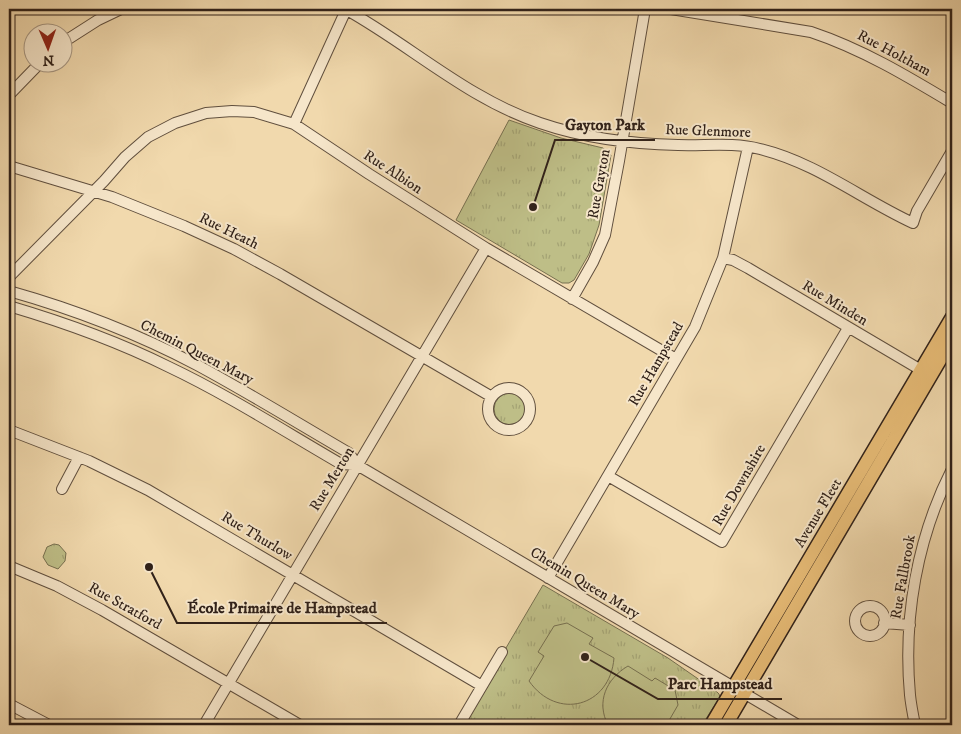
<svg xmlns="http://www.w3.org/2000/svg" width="961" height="734" font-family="'IM FELL DW Pica',serif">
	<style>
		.grass { fill: url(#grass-tufts); stroke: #777050 }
		.pitch { fill: #bebe87; stroke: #777050 }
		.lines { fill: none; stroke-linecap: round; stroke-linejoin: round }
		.minor-casing { stroke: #604f3e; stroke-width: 12 }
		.major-casing { stroke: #302119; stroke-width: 15 }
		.minor { stroke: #f6e6ca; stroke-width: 10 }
		.major { stroke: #e8bc76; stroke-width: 12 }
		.labels { text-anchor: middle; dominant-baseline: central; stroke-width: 4; stroke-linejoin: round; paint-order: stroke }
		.street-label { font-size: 15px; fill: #302119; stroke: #f6e6ca }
		.leader { fill: none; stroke: #302119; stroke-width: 2 }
		.callout-dot { fill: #302119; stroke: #f6e6ca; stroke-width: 2 }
		.callout-label { font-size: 16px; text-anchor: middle; font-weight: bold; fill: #302119; stroke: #f6e6ca; stroke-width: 4; stroke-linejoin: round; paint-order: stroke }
	</style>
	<defs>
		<pattern id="grass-tufts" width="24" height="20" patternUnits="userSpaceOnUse" patternTransform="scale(1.25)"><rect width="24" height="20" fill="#bebe87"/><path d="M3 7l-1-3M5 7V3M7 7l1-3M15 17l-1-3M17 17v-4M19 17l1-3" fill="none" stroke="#a4a374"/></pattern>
	</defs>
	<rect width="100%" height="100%" fill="#f1d9ad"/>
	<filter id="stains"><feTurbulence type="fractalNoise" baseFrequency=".004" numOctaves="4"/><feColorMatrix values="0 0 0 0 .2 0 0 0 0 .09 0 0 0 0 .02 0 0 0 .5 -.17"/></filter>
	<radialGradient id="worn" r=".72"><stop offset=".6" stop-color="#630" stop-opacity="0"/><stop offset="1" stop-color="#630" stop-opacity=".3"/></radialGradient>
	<!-- grass -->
	<path class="grass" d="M509 120 561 138 603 148 611 155 599 225 589 254 574 280 569 283H562L456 220Z
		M494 409a16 16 0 1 1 32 0a16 16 0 1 1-32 0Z
		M54 544 59 545 66 553 65 561 58 569 48 565 43 557 47 547Z
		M543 585 668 658 717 692 719 694 720 697 702 725H465L506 655 503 653Z"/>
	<!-- pitch -->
	<path class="pitch" d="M567 623 593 638 589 644 614 658C610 707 557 721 529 681L544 656 538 652 554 626Z
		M628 666 652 681 655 678 675 690 678 705 667 724 663 722 661 725H608C596 702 606 679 628 666Z"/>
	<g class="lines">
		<defs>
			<path id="minor" d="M345 9C410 45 468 99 540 123 584 138 631 144 678 145 706 146 733 142 760 149 817 163 861 199 913 223L917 211 952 151
				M671 9 811 32C862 49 907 76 952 103
				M62 43 98 20 121 9
				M9 95 41 62
				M294 124 346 10
				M9 166 112 197 184 226 234 249 280 274 492 397
				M723 258 733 260 748 268 926 373
				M9 277 104 181 125 157 148 137 175 123 206 113 232 111 254 112 294 124 369 174 486 248 676 359
				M9 291C73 309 138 334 197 365 249 393 299 424 349 453L357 465 369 472 798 725
				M572 299 593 262 605 235 619 161 645 9
				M9 306C63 322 117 341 169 367 228 395 284 431 341 464L357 465
				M488 409a21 21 0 1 1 42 0a21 21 0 1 1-42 0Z
				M9 430 89 461 148 490 482 686
				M608 476 722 542 848 328
				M62 489 79 457
				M9 566 57 586 102 610 300 725
				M548 578 695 327 723 258 748 147
				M855 621a15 15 0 1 1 30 0a15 15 0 1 1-30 0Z
				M884 623 910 625
				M9 704 49 725
				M204 725 486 248
				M459 725 502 652
				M915 725C913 715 911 705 910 695 903 618 917 538 952 469"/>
			<path id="major" d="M711 725 952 317
				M726 725 952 340"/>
		</defs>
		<!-- minor casing -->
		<use href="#minor" class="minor-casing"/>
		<!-- major casing -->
		<use href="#major" class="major-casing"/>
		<!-- minor -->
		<use href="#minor" class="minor"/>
		<!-- major -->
		<use href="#major" class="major"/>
	</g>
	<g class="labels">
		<!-- street labels -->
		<g class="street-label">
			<text transform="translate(894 53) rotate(28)">Rue Holtham</text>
			<text transform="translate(708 131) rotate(2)">Rue Glenmore</text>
			<text transform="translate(393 172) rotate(33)">Rue Albion</text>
			<text transform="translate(599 184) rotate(-80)">Rue Gayton</text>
			<text transform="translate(229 231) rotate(26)">Rue Heath</text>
			<text transform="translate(835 303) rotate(31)">Rue Minden</text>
			<text transform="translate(197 352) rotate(27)">Chemin Queen Mary</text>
			<text transform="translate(656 364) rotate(-60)">Rue Hampstead</text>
			<text transform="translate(332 479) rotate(-59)">Rue Merton</text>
			<text transform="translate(739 485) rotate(-60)">Rue Downshire</text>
			<text transform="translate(818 513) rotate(-59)">Avenue Fleet</text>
			<text transform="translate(257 536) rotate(31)">Rue Thurlow</text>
			<text transform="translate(903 577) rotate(-80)">Rue Fallbrook</text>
			<text transform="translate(585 583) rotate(31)">Chemin Queen Mary</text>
			<text transform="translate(125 606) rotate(29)">Rue Stratford</text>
		</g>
	</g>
	<!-- callouts -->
	<path class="leader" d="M533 207L555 140H655M149 567L177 623H387M585 657L658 699H782"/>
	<g class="callout-dot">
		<circle cx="533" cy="207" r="5"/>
		<circle cx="149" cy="567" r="5"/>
		<circle cx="585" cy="657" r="5"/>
	</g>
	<g class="callout-label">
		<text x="605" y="130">Gayton Park</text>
		<text x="282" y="613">École Primaire de Hampstead</text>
		<text x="720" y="689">Parc Hampstead</text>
	</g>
	<!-- margin -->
	<rect width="961" height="734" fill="none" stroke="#f1d9ad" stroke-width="30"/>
	<rect x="10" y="10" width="941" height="714" fill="none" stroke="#302119" stroke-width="2.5"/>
	<rect x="15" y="15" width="931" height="704" fill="none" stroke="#302119"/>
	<!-- north arrow -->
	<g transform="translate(48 48) rotate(178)"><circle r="24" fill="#f6e6ca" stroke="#a79783"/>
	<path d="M0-4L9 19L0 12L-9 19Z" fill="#8f2418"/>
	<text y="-8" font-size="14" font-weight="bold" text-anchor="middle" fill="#302119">N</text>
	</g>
	<rect width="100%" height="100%" filter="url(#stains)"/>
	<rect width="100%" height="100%" fill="url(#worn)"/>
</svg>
